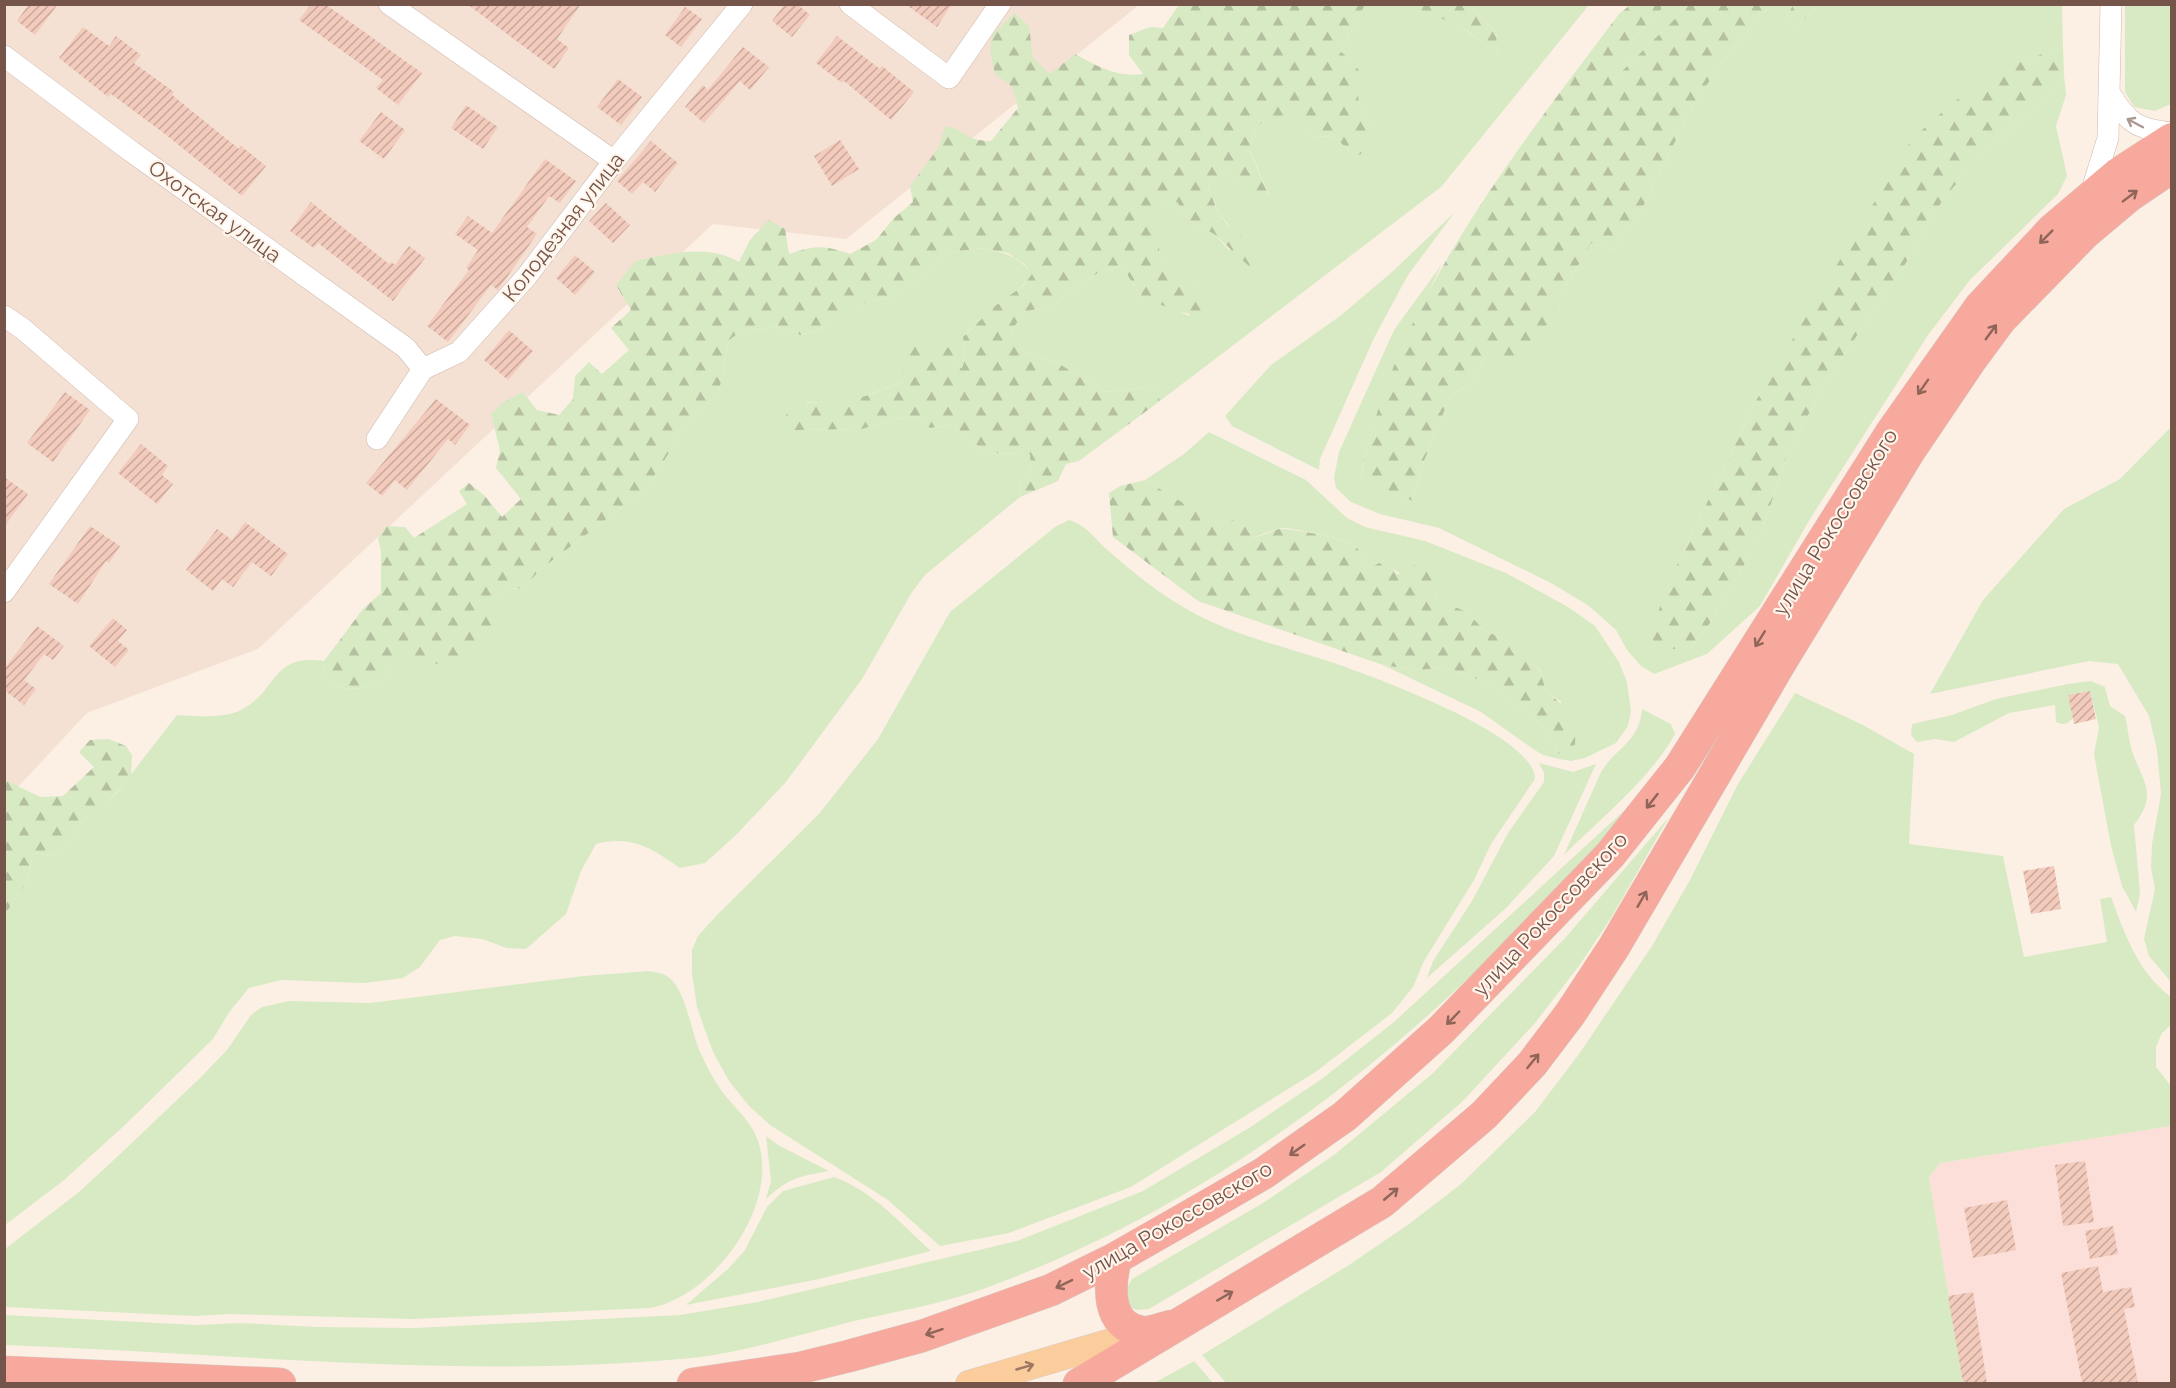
<svg xmlns="http://www.w3.org/2000/svg" width="2176" height="1388" font-family="Raleway,sans-serif">
	<style>
		.residential { fill: #f4e1d3 }
		.commercial { fill: #fddfd9 }
		.grass { fill: #d8eac3 }
		.forest { fill: url(#forest-firs) }
		.building { fill: url(#building-hatch) }
		.lines { fill: none; stroke-linecap: round; stroke-linejoin: round }
		.minor-casing { stroke: #d0b9ae; stroke-width: 22 }
		.major-casing { stroke: #d8cfcc; stroke-width: 28 }
		.highway-casing { stroke: #d8cfcc; stroke-width: 33 }
		.minor { stroke: #fff; stroke-width: 21 }
		.major { stroke: #fbcd9d; stroke-width: 27 }
		.highway { stroke: #f6a99c; stroke-width: 32 }
		.oneway { stroke: #ac9892 }
		.oneway2 { stroke: #8f655a }
		.oneway3 { stroke: #9d7863 }
		.labels { text-anchor: middle; dominant-baseline: central; stroke-width: 4.5; stroke-linejoin: round; paint-order: stroke }
		.street-label { font-size: 21px; fill: #75544a; stroke: #fff5eb }
	</style>
	<defs>
		<pattern id="forest-firs" width="22" height="20" patternUnits="userSpaceOnUse" patternTransform="scale(1.5)"><rect width="22" height="20" fill="#d8eac3"/><path d="M5 1l3.5 6h-7zM16 11l3.5 6h-7z" fill="#b4c0a0"/></pattern>
		<pattern id="building-hatch" width="6" height="6" patternUnits="userSpaceOnUse" patternTransform="scale(1.5)"><rect width="6" height="6" fill="#f2cbbc"/><path d="M-1 1l2-2M0 6l6-6M5 7l2-2" fill="none" stroke="#c9a79b"/></pattern>
	</defs>
	<rect width="100%" height="100%" fill="#fcf0e5"/>
	<!-- residential -->
	<path class="residential" d="M5 5H1139L846 239 713 224 258 649 87 713 5 801Z"/>
	<!-- commercial -->
	<path class="commercial" d="M2171 1126V1383H1963L1929 1177 1940 1163Z"/>
	<!-- grass -->
	<path class="grass" d="M1365 5H1407C1420 19 1424 13 1441 18 1463 25 1480 42 1498 55L1496 32 1477 15 1470 5H1589L1441 187 1160 401 1155 387 1106 392 1056 362 1026 353 1012 342 1011 332 1024 312 1053 305 1099 272 1122 266 1142 299 1162 303 1189 316 1200 288 1161 264 1153 208 1177 202 1190 221 1214 234 1230 251V226L1219 214 1208 186 1222 172 1270 197 1249 149C1259 122 1260 115 1291 115L1311 137 1334 136 1355 157 1373 126 1359 107 1352 61 1340 51Z
		M1665 5H1689L1609 84 1634 38Z
		M1770 5H1793L1787 16 1783 38 1820 5H2062L2063 47 2018 62 1801 328 1757 399 1678 563 1690 648 1708 626 1744 566 1764 525 1787 455 1825 383 1904 266 1944 198 1977 160 2051 92 2064 75 2066 95 2056 126 2067 176 2058 194 1970 280 1928 335 1810 519 1760 606 1707 654 1654 674 1641 666 1627 650 1616 630 1589 606 1551 583 1439 528 1380 514 1351 502 1336 488 1334 478 1339 452 1394 330 1442 264C1409 333 1374 402 1361 478L1413 501 1424 461 1451 394 1470 386 1490 350 1560 297 1591 243 1613 251 1641 211 1692 107 1725 58Z
		M2125 5H2168L2172 7 2171 104 2155 111 2134 107 2125 92Z
		M1455 212 1408 275 1374 338 1320 459 1319 470 1232 426 1225 416 1271 365 1340 316 1392 272Z
		M981 248C1003 252 1017 255 1032 274 1016 297 984 314 963 337L965 359 962 368 955 364H903V383C887 386 874 394 859 398 842 403 824 402 807 402L795 430 862 429 894 419 917 417 930 428 952 425 987 453 1030 454 1031 471 1021 482 1020 497 925 575 912 592 862 679 786 782 737 834 705 863 680 868C651 848 632 835 596 844L581 871 566 914 526 949 507 948 482 939 455 936 440 940 420 967 403 978 364 983 281 980 249 988 230 1011 213 1039 126 1124 63 1181 5 1225V914L27 883 33 853 53 856 70 840 83 820 103 807 115 795 177 715C196 716 223 719 241 710 277 692 271 653 324 661L325 678C343 693 357 689 379 684L391 666 412 654 437 664 494 596 507 589 523 588 541 569 646 489 688 423 719 392 729 340 740 332 776 327 802 335 836 323 869 300 889 298 918 282 934 263 955 252Z
		M2171 427V982L2149 956 2144 939 2155 889 2151 868 2152 844 2161 794 2157 750 2149 716 2118 664 2089 661 1930 694 1983 600 2064 509 2120 479Z
		M1209 432 1306 480 1347 518 1365 527 1425 541 1506 573 1568 607 1595 626 1619 662 1627 682 1631 711 1628 726 1616 743 1585 758 1571 761 1559 759 1543 755 1533 749 1481 712 1383 665 1415 670 1448 668 1483 681 1542 724 1559 754 1561 701 1547 694 1540 670 1504 639 1485 631 1467 612 1443 604 1392 568H1370C1365 561 1360 551 1355 545 1349 540 1293 528 1284 528 1274 528 1263 535 1253 537L1236 519 1218 524 1145 480 1184 454Z
		M1069 520C1085 525 1093 536 1104 547 1128 568 1153 589 1180 605 1228 635 1284 646 1337 664 1376 678 1535 735 1535 779L1491 844 1474 880 1424 961 1413 987 1392 1013 1317 1071 1131 1187 1009 1233 940 1246 888 1200 770 1125 749 1106 729 1081 713 1052 705 1030 697 1007 692 973V950L698 936 717 915 819 814 878 739 950 612 1055 527Z
		M2091 681 2105 687 2110 706 2125 716C2128 728 2129 743 2133 754 2145 785 2157 795 2134 825L2140 893 2136 912 2122 886 2111 846 2094 754 2099 727 2090 691 2068 695 2073 718C2068 724 2064 726 2056 722L2055 705 2009 713 1954 742 1935 739 1917 742 1911 735 1912 724 1952 715 1996 699 2068 684Z
		M1795 693 1861 724 1914 754 1909 844 2003 856 2024 957 2107 942 2100 899 2111 897C2125 935 2138 972 2171 997V1025L2162 1033 2156 1047V1067L2171 1086V1126L1940 1163 1929 1177 1963 1383 1227 1384 1202 1355 1349 1265 1409 1224 1461 1184 1535 1112 1579 1054 1652 946 1690 880 1738 784Z
		M1642 709 1671 724 1675 734C1651 778 1600 819 1564 855L1601 772C1616 747 1639 743 1642 709Z
		M1539 763 1573 772 1596 764 1554 856 1505 909 1427 978 1433 961 1472 901 1508 833 1544 782V773Z
		M1641 795C1463 1006 1246 1194 983 1289 941 1304 894 1312 850 1322 795 1336 738 1354 681 1359 456 1379 229 1353 5 1345V1315L197 1325 240 1323 317 1327 416 1328 680 1315 758 1302 1017 1241 1143 1191 1249 1128 1323 1078 1394 1022Z
		M1669 817 1611 918 1579 966 1535 1023 1463 1101 1381 1172 1149 1309 1136 1310 1128 1306 1127 1288 1132 1279 1263 1203 1334 1155 1433 1073 1566 937Z
		M649 971C654 972 662 973 667 976 686 988 691 1033 701 1054 707 1067 713 1079 721 1090 734 1108 751 1120 758 1141 780 1206 713 1297 650 1308L413 1319 229 1314 194 1316 5 1307V1249L79 1192 118 1156 201 1077 227 1050 251 1015 262 1007 289 1001 370 1003 584 976Z
		M766 1136 778 1145 829 1171C798 1177 790 1177 766 1199L771 1181Z
		M834 1177C873 1191 900 1223 931 1251L819 1279 686 1305 729 1268 745 1250 767 1207 783 1191Z
		M1194 1361 1213 1383H1154Z"/>
	<!-- forest -->
	<path class="forest" d="M1179 5H1365L1340 51 1352 61 1369 84 1358 94 1359 107 1373 126 1372 148 1355 157 1334 136 1311 137 1291 116C1261 115 1258 122 1249 150L1270 198 1222 172 1208 186C1212 195 1214 205 1219 213 1233 238 1258 234 1251 268L1214 234 1190 221 1177 202 1154 208 1161 263 1200 288 1202 314C1182 317 1163 303 1142 299L1122 266 1099 272 1053 305 1024 312 1011 332 1013 342 1026 353 1056 362 1106 392 1155 387 1160 401 1079 461 1066 464 1058 481 1020 497 1021 482 1031 471 1030 454 987 453 952 425 930 428 917 417 894 419 862 429 795 430 785 417 792 405C814 400 836 404 858 398 874 395 887 386 903 383V364L912 347 941 342 953 351 955 364 962 368 965 359 963 337 995 306 1023 286 1032 274 1024 264 1008 253 981 248 955 252 934 263 918 282 889 298 869 300 837 323 801 335 776 327 740 332 729 340 719 392 688 423 646 489 541 569 523 588 507 589 494 596 498 624 472 659 437 664 412 655 391 666 379 684C357 689 343 693 325 678L324 661 363 609 381 593V551L378 538 386 526 405 527 414 538 467 504 459 491 469 483 484 495 502 517 521 499 496 468 500 450 491 414 502 403 523 392 537 410 559 415 573 399 575 376 589 362 602 374 629 350 611 328 631 310 616 285 635 261C669 254 707 243 739 262L750 240 769 220 785 229 789 254C815 245 824 245 850 254L876 240 894 218 913 202 910 186 939 147 945 126C967 130 965 141 991 141L1018 108 1012 87 995 74 990 52 992 35 1014 13 1029 26 1033 58 1050 74 1075 54C1097 66 1118 78 1143 74L1129 55V35L1150 27 1163 28Z
		M1407 5H1470L1477 15 1496 32 1498 56 1466 30 1441 18 1416 15Z
		M1630 5H1665L1634 38 1611 82 1689 5H1770L1725 58 1692 107 1641 211 1613 251 1591 243 1560 297 1530 360 1508 365 1490 350 1470 386 1451 394 1424 461 1413 501 1361 479C1391 306 1516 151 1619 14Z
		M1793 5H1820L1782 39 1787 16Z
		M2063 47 2064 75 2051 92 1977 160 1944 198 1904 266 1825 383 1787 455 1764 525 1744 566 1708 626 1690 648 1672 649 1654 645 1651 629 1678 563 1757 399 1912 139 1955 101 2018 62Z
		M1145 480 1190 507H1198L1218 524 1236 519 1249 523 1253 537C1263 536 1270 531 1279 529 1287 527 1350 540 1355 545 1360 551 1365 561 1370 568L1379 563 1392 568 1397 574H1402L1414 565 1433 569 1438 576 1435 599 1467 612 1485 631 1504 639 1524 655 1540 671 1547 694C1567 704 1577 721 1575 745L1559 754 1542 724 1483 681 1448 668 1415 670 1383 665 1198 601 1113 537 1109 493 1120 486Z
		M109 739 126 746 132 755 131 775 104 807 83 820 70 840 53 856 33 853 27 883 5 914V780L40 797 63 796 94 767 79 752 90 740Z"/>
	<!-- building -->
	<path class="building" d="M29 4H58L35 35 17 21Z
		M311 4H325L422 73 398 105 376 88 383 80 299 20Z
		M467 4H581L557 39 569 48 554 69Z
		M785 4H797L810 15 792 37 772 21Z
		M905 4H952L937 27Z
		M685 7 702 19 681 47 665 35Z
		M83 27 109 46 116 36 141 55 134 63 174 92 172 95 239 149 241 146 266 166 242 196 165 134 111 94 108 97 59 58Z
		M837 36 880 69 882 66 914 92 891 120 844 81 842 83 816 63Z
		M743 47 769 67 750 90 740 81 704 123 685 107 703 85 708 90Z
		M618 79 642 97 621 125 597 107Z
		M466 105 498 127 483 149 451 128Z
		M381 112 405 130 384 159 359 141Z
		M840 140 859 169 832 186 814 156Z
		M651 141 678 163 655 192 643 182 632 194 617 181Z
		M545 159 576 181 560 203 549 196 527 227 537 234 498 290 491 285 448 342 427 326 469 270 466 268 478 250 455 234 468 216 492 233Z
		M311 202 389 264 391 262 395 265 409 246 425 258 393 301 318 243 314 248 290 231Z
		M606 203 630 225 613 243 589 221Z
		M575 255 595 272 575 295 556 278Z
		M509 330 533 351 508 380 484 360Z
		M65 392 90 410 53 462 27 443Z
		M436 399 470 425 455 445 448 439 407 490 395 480 382 496 366 483Z
		M141 444 168 466 162 475 173 484 157 504 118 473Z
		M4 477 28 494 4 527Z
		M245 522 288 554 271 576 252 562 233 587 222 579 213 591 186 570 217 529 232 540Z
		M90 526 120 546 109 563 106 561 78 604 49 584Z
		M113 618 127 630 118 641 129 650 115 667 89 646Z
		M37 626 64 646 53 660 44 654 24 680 36 689 24 705 4 690V669Z
		M2090 691 2096 719 2074 724 2068 695Z
		M2054 866 2061 909 2031 914 2023 871Z
		M2085 1161 2094 1222 2063 1226 2055 1165Z
		M2007 1200 2016 1250 1973 1258 1964 1208Z
		M2113 1226 2118 1254 2090 1259 2085 1231Z
		M2098 1266 2103 1292 2131 1287 2135 1307 2124 1309 2138 1383H2082L2061 1273Z
		M1973 1292 1987 1383H1963L1948 1296Z"/>
	<g class="lines">
		<defs>
			<path id="minor" d="M389 4 614 161
				M850 4 949 78 1000 4
				M4 56 132 152 406 348 423 369
				M2111 95C2128 124 2138 129 2172 133
				M2090 196 2108 138 2111 4
				M4 316 23 329 128 419 4 592
				M377 439 423 369 459 352 527 276 614 161 742 4"/>
			<path id="major" d="M969 1384 1145 1332"/>
			<path id="highway" d="M1116 1258C1109 1284 1105 1327 1143 1332 1151 1333 1163 1328 1171 1326
				M4 1372 280 1384
				M693 1384 800 1368 849 1356 922 1336 1051 1290 1116 1258 1207 1206 1264 1173 1345 1116 1441 1030 1610 855 1680 767 1891 433 1980 307 2053 229 2118 174 2172 139
				M1079 1384 1382 1202 1484 1115 1532 1064 1570 1014 1614 947 1779 665 1910 450 1970 361 2001 319 2085 233 2129 196 2172 167"/>
		</defs>
		<!-- minor casing -->
		<use href="#minor" class="minor-casing"/>
		<!-- major casing -->
		<use href="#major" class="major-casing"/>
		<!-- highway casing -->
		<use href="#highway" class="highway-casing"/>
		<!-- minor -->
		<use href="#minor" class="minor"/>
		<!-- major -->
		<use href="#major" class="major"/>
		<!-- highway -->
		<use href="#highway" class="highway"/>
	</g>
	<!-- one-way arrows -->
	<defs><path id="oneway-shaft" d="M-6 0H5M1.5-3L5.5 0L1.5 3" fill="none" stroke-width="1.6" stroke-linecap="round" stroke-linejoin="round" transform="scale(1.5)"/></defs>
	<use class="oneway" href="#oneway-shaft" transform="translate(2135 123) rotate(-152)"/>
	<g class="oneway2">
		<use href="#oneway-shaft" transform="translate(2130 196) rotate(-37)"/>
		<use href="#oneway-shaft" transform="translate(2046 237) rotate(135)"/>
		<use href="#oneway-shaft" transform="translate(1991 332) rotate(-54)"/>
		<use href="#oneway-shaft" transform="translate(1923 387) rotate(125)"/>
		<use href="#oneway-shaft" transform="translate(1760 639) rotate(122)"/>
		<use href="#oneway-shaft" transform="translate(1652 801) rotate(128)"/>
		<use href="#oneway-shaft" transform="translate(1642 899) rotate(-60)"/>
		<use href="#oneway-shaft" transform="translate(1453 1018) rotate(134)"/>
		<use href="#oneway-shaft" transform="translate(1533 1061) rotate(-51)"/>
		<use href="#oneway-shaft" transform="translate(1297 1150) rotate(145)"/>
		<use href="#oneway-shaft" transform="translate(1391 1194) rotate(-40)"/>
		<use href="#oneway-shaft" transform="translate(1064 1284) rotate(154)"/>
		<use href="#oneway-shaft" transform="translate(1225 1296) rotate(-30)"/>
		<use href="#oneway-shaft" transform="translate(934 1332) rotate(161)"/>
	</g>
	<use class="oneway3" href="#oneway-shaft" transform="translate(1025 1367) rotate(-16)"/>
	<g class="labels">
		<!-- street labels -->
		<g class="street-label">
			<text transform="translate(215 211) rotate(36)">Охотская улица</text>
			<text transform="translate(563 227) rotate(-52)">Колодезная улица</text>
			<text transform="translate(1835 522) rotate(-58)">улица Рокоссовского</text>
			<text transform="translate(1550 914) rotate(-47)">улица Рокоссовского</text>
			<text transform="translate(1177 1220) rotate(-30)">улица Рокоссовского</text>
		</g>
	</g>
	<!-- border -->
	<rect width="2176" height="1388" fill="none" stroke="#75544a" stroke-width="12"/>
</svg>
